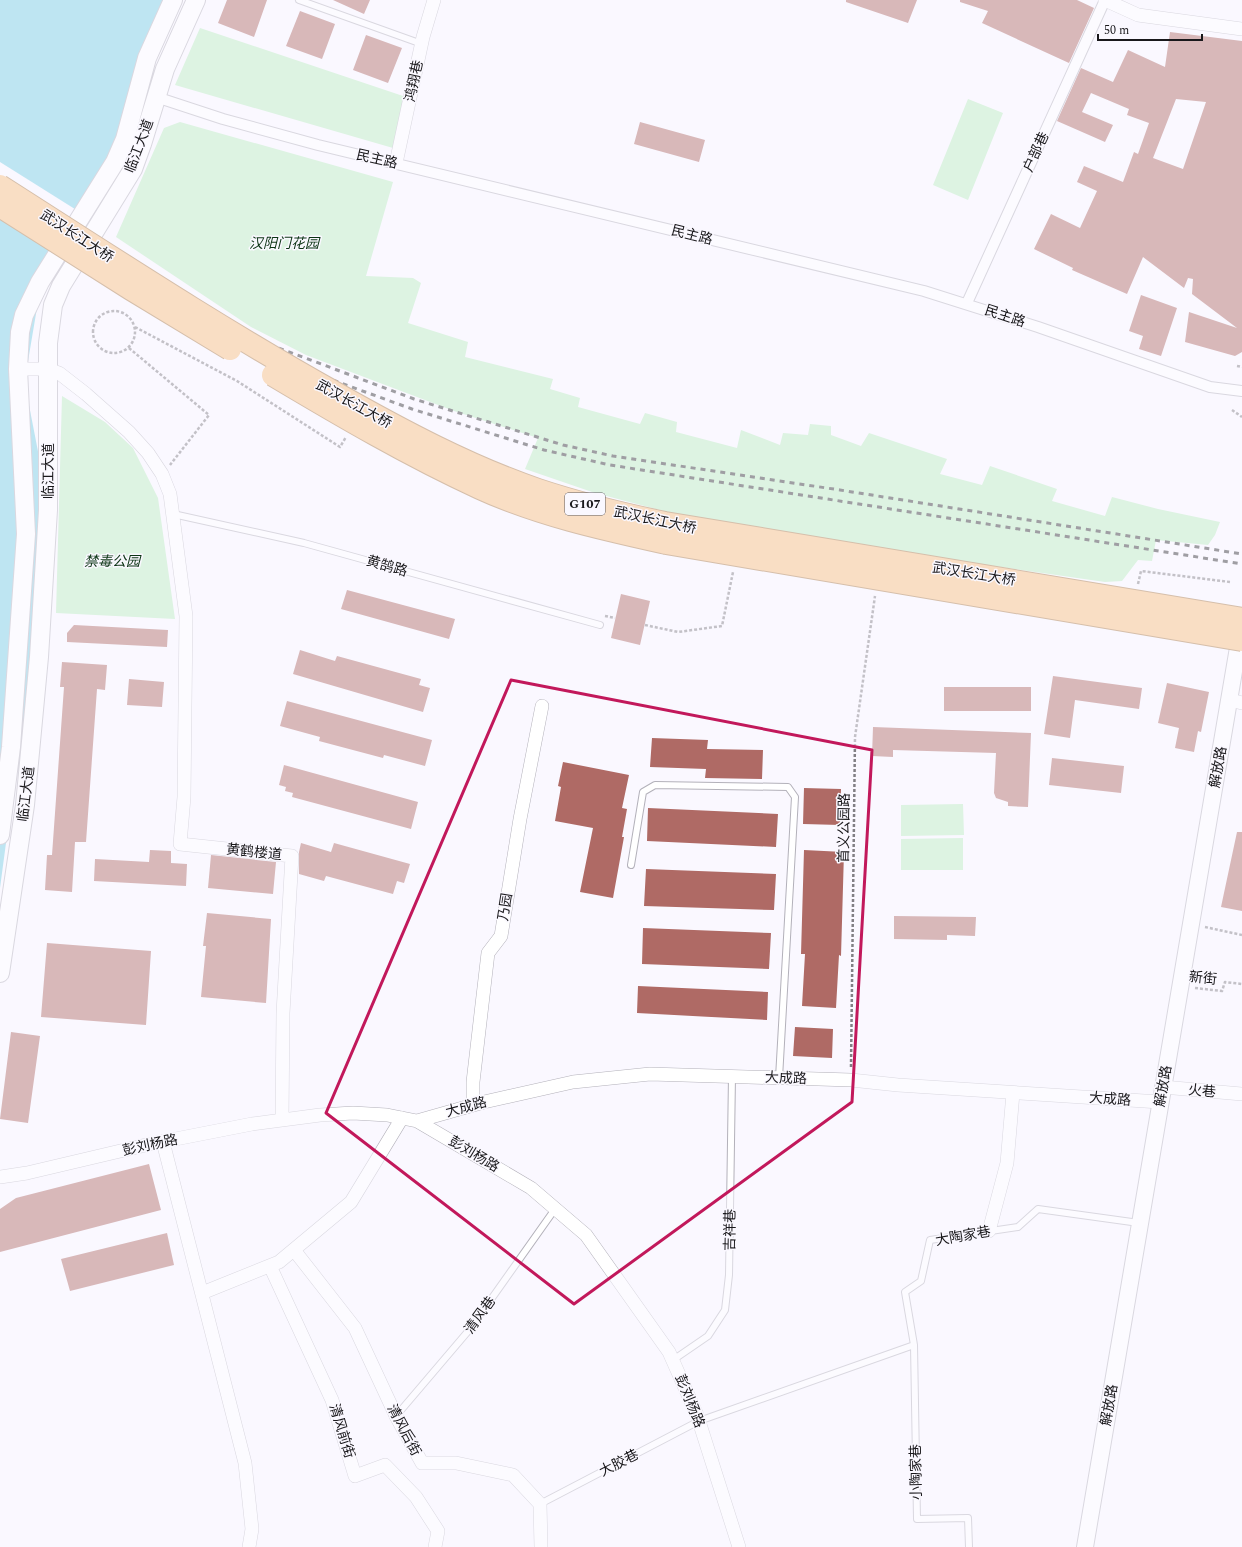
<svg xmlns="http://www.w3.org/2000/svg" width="1242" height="1547" font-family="Spectral,'Noto Sans SC',serif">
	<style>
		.green { fill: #baedbf }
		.water { fill: #77cfe2 }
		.pier { fill: #faf8ff }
		.building { fill: #af6a65; fill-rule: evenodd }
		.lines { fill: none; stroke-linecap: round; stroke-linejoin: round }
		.service-casing { stroke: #b3b1ba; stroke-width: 8 }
		.pedestrian-casing { stroke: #b3b1ba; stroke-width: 12 }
		.minor-casing { stroke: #b3b1ba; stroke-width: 14 }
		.tertiary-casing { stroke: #b3b1ba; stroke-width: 18 }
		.secondary-casing { stroke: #b3b1ba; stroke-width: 20 }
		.path { stroke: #817f84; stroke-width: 2.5; stroke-dasharray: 3 2; stroke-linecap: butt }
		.service { stroke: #fff; stroke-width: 6 }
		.pedestrian { stroke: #fff; stroke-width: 10 }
		.minor { stroke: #fff; stroke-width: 13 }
		.tertiary { stroke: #fff; stroke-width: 16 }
		.secondary { stroke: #fff; stroke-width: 18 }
		.rail { stroke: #323134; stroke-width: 3; stroke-dasharray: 5 5; stroke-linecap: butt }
		.trunk-bridge-casing { stroke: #a97a45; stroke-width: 24; stroke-linecap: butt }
		.trunk-bridge { stroke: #f8be7c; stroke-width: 22 }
		.marked { fill: none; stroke: #c2185b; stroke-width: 3; stroke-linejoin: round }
		.labels { text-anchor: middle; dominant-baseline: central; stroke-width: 3; stroke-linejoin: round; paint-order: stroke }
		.shield { fill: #faf8ff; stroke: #5c5b5f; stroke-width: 1 }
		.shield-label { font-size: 13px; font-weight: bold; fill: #19181b }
		.street-label { font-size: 14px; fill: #19181b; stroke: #faf8ff }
		.park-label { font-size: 14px; font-style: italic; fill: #0a3313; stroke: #faf8ff }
	</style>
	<rect width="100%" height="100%" fill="#faf8ff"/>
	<!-- green -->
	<path class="green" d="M200 28 406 97 393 148 175 85Z
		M968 99 1003 113 968 200 933 185Z
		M180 122 393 182 366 276 413 278 421 283 408 323 468 342 465 357 553 379 550 389 580 398 578 407 640 424 645 413 677 422 676 432 737 448 741 430 780 445 783 433 808 435 810 424 831 426V435L861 446 869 433 947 459 940 474 982 485 990 466 1057 489 1052 501 1105 516 1112 497 1158 509 1220 522 1215 535 1208 545 1156 540 1152 561 1138 560 1122 581 1105 582 959 561 675 514 595 493 525 469 538 438 454 411 306 355 251 327 116 237 164 128Z
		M62 396 105 422 133 448 158 498 175 619 56 613Z
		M963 804 964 835 901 836V805Z
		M963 838V870H901V839Z"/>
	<!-- water -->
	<path class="water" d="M0 0H179L143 84 38 302 27 367 28 400 43 477 27 707 14 783 0 888Z"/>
	<!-- pier -->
	<path class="pier" d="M0 162 86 216 66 256 0 218Z"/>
	<!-- building -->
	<path class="building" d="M227 0H267L254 37 218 23Z
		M333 0H370L364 14Z
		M846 0H917L908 23 846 2Z
		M960 0H1077L1094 8 1069 63 982 23 988 11 960 2Z
		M300 11 335 24 322 59 286 46Z
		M1170 32 1242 41V352L1235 356 1185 342 1189 312 1237 328 1192 294 1193 279 1188 278 1184 288 1143 257 1127 294 1072 270 1073 268 1034 249 1051 214 1080 228 1097 191 1077 182 1084 166 1123 182 1134 152 1138 154 1149 123 1127 115 1129 109 1091 93 1082 112 1113 125 1105 142 1057 121 1081 68 1113 82 1128 50 1165 67ZM1176 99 1206 102 1183 169 1153 158Z
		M366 35 402 48 388 83 353 70Z
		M640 122 705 140 699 162 634 144Z
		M1141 295 1177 308 1161 356 1139 349 1143 336 1129 331Z
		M347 590 455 619 449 639 341 609Z
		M621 594 650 601 640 645 611 638Z
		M74 625 168 630 167 647 67 642V633Z
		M300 650 335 661 337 656 421 679 419 685 430 688 423 712 293 674Z
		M62 662 107 665 105 690 97 689 86 842H75L72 892 45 890 47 855H52L64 687H60Z
		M1053 676 1142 688 1139 709 1075 700 1070 738 1044 734Z
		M129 679 164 682 162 707 127 705Z
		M1167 683 1209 692 1201 732 1198 731 1194 752 1175 748 1179 728 1158 723Z
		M944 687H1031V711H944Z
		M287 701 432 740 425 766 384 755 383 758 319 741 320 737 280 726Z
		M873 727 1031 733 1028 807 1008 806V802L996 798 994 793 996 753 893 750V757L872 756Z
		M652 738 708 740 707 749 763 750 762 779 705 778 706 769 650 767Z
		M1052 758 1124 766 1121 793 1049 785Z
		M563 762 629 775 622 808 627 809 622 837H624L613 898 580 892 593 828 555 821 561 787 558 786Z
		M284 765 418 802 411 829 292 797 293 793 285 791 286 787 279 785Z
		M804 788 841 789 840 825 803 824Z
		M648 808 778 814 776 847 647 841Z
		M1237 832H1242V911L1221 907Z
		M301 843 331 852 334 843 410 864 404 883 397 881 393 894 326 876 324 881 299 874V852Z
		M150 850 171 851V863L187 864 186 886 94 881 95 859 149 862Z
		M804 850 844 852 841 956 839 955 836 1008 802 1006 805 954H801Z
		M211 855 276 862 273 894 208 888Z
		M646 869 776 874 774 910 644 906Z
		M207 913 271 919 266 1003 201 997 206 946H203Z
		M894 916 976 917 975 936 947 935V940L894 939Z
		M643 928 771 933 769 969 642 964Z
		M47 943 151 951 146 1025 41 1017Z
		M638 986 768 992 767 1020 637 1013Z
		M795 1027 833 1029 832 1058 793 1056Z
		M11 1032 40 1036 28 1123 0 1119Z
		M149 1164 161 1210 0 1252V1209L16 1198Z
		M167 1233 174 1265 70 1291 61 1259Z"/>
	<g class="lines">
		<defs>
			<path id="service" d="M299 0 422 44
				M173 514 304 543 600 625
				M631 865 643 792 655 785 788 787 795 797 779 1078
				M914 1345 917 1519 968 1518 969 1547
				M673 1360 708 1336 725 1310 729 1275 732 1076
				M396 1416 470 1329 555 1209
				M540 1504 699 1421 914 1345 905 1292 921 1281 930 1240 1018 1227 1038 1209 1139 1223"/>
			<path id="pedestrian" d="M156 97 223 119 318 145 924 291 1038 327 1210 387 1242 391
				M967 303 1105 0"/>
			<path id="minor" d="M1105 0 1138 15 1242 29
				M396 163 423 37 434 0
				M18 369H48L59 373 86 394 129 432 148 453 162 474 170 494 186 616 184 797 180 844 292 856 283 1013 282 1120
				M1230 700 1242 703
				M1163 1087 1242 1094
				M473 1105V1082L488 953 501 936 520 819 542 706
				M417 1121 484 1102 573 1082 650 1074 851 1080 898 1085 1160 1102
				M163 1142 245 1463 252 1529 249 1547
				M0 1177 27 1173 150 1144 252 1124 320 1115 353 1113 387 1115 417 1121 531 1188 586 1235 669 1352 697 1415 739 1547
				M989 1231 1007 1163 1013 1093
				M294 1250 355 1328 396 1416 422 1463H456L513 1475 540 1504 541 1547
				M270 1266 332 1400 355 1476 385 1465 416 1497 438 1531 435 1547
				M202 1293 279 1262 351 1202 402 1118"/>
			<path id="tertiary" d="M1085 1547 1241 630"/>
			<path id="secondary" d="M0 835 11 747 26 534 18 369 20 332 24 315 40 282 115 162 125 139 147 58 173 0
				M0 973 25 805 39 657 48 510V343L53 305 61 286 133 169 142 144 165 69 196 0"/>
		</defs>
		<!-- service casing -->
		<use href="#service" class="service-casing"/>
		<!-- pedestrian casing -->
		<use href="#pedestrian" class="pedestrian-casing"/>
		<!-- minor casing -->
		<use href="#minor" class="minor-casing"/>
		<!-- tertiary casing -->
		<use href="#tertiary" class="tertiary-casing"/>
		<!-- secondary casing -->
		<use href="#secondary" class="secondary-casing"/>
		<!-- path -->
		<path class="path" d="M93 332a21 21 0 1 1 42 0a21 21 0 1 1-42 0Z
			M135 327 237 381 340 447 346 437
			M129 348 209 415 170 465
			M1237 366 1242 367
			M1232 410 1242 417
			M1138 584 1141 571 1230 582
			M605 616 615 618
			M645 625 678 632 722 626 733 572
			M1205 927 1242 935
			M1195 988 1222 991 1225 982 1242 984
			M851 1067 855 737 875 596"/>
		<!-- service -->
		<use href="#service" class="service"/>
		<!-- pedestrian -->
		<use href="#pedestrian" class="pedestrian"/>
		<!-- minor -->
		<use href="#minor" class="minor"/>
		<!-- tertiary -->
		<use href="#tertiary" class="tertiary"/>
		<!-- secondary -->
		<use href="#secondary" class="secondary"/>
		<!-- rail -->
		<path class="rail" d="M0 193 145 285 184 307 231 330 414 399 563 445 613 456 840 490 1242 554
			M0 200 163 303 234 340 327 378 412 409 544 450 610 465 1242 564"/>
		<defs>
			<path id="trunk-bridge" d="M0 186C111 257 222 330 337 394 401 430 468 466 538 490 580 504 622 514 665 523L1242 619
				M0 206 131 289 230 349
				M273 375C340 415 410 456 480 488 539 515 603 529 666 543L1242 640"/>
		</defs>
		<!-- trunk-bridge casing -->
		<use href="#trunk-bridge" class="trunk-bridge-casing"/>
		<!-- trunk-bridge -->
		<use href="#trunk-bridge" class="trunk-bridge"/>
	</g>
	<!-- marked area -->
	<path d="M0 0H1242V1547H0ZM511 680 872 750 852 1102 574 1304 326 1113Z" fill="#faf8ff" fill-opacity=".55" fill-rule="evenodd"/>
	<path class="marked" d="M511 680 872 750 852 1102 574 1304 326 1113Z"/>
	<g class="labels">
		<!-- shield labels -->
		<rect class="shield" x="565" y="493" width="40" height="22" rx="3"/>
		<g class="shield-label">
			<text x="585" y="504">G107</text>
		</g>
		<!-- street labels -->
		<g class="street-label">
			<text transform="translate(414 81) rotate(-78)">鸿翔巷</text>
			<text transform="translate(139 146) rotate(-69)">临江大道</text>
			<text transform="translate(1036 152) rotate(-65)">户部巷</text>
			<text transform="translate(377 159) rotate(13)">民主路</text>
			<text transform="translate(692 235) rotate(14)">民主路</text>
			<text transform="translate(77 236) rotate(33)">武汉长江大桥</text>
			<text transform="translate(1005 316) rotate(18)">民主路</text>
			<text transform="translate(354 404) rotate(29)">武汉长江大桥</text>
			<text transform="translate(48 471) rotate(-90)">临江大道</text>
			<text transform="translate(655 520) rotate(12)">武汉长江大桥</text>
			<text transform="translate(387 566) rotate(16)">黄鹄路</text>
			<text transform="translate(974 574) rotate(9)">武汉长江大桥</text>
			<text transform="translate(1218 767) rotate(-80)">解放路</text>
			<text transform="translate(26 794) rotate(-83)">临江大道</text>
			<text transform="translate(844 828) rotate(-89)">首义公园路</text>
			<text transform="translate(254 852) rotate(6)">黄鹤楼道</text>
			<text transform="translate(505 907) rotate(-81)">乃园</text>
			<text transform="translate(1203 978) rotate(6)">新街</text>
			<text transform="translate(786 1078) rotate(2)">大成路</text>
			<text transform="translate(1163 1086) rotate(-80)">解放路</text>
			<text transform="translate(1202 1091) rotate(5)">火巷</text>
			<text transform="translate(1110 1099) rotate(4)">大成路</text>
			<text transform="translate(466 1107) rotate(-15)">大成路</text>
			<text transform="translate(150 1145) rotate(-12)">彭刘杨路</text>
			<text transform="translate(474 1154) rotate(31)">彭刘杨路</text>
			<text transform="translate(730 1230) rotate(-89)">吉祥巷</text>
			<text transform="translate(963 1236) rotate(-10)">大陶家巷</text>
			<text transform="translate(480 1315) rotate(-54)">清风巷</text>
			<text transform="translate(690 1401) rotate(68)">彭刘杨路</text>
			<text transform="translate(1109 1405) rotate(-80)">解放路</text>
			<text transform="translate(404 1430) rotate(62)">清风后街</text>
			<text transform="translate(342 1431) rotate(73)">清风前街</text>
			<text transform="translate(619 1463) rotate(-27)">大胶巷</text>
			<text transform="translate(916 1472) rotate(-91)">小陶家巷</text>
		</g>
		<!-- park labels -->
		<g class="park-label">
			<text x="284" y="243">汉阳门花园</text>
			<text x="112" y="561">禁毒公园</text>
		</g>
	</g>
	<!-- scale -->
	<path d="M1098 34v6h104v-6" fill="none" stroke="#19181b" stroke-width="2"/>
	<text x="1104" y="34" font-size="12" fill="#19181b" stroke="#faf8ff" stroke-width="3" paint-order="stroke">50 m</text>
</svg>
